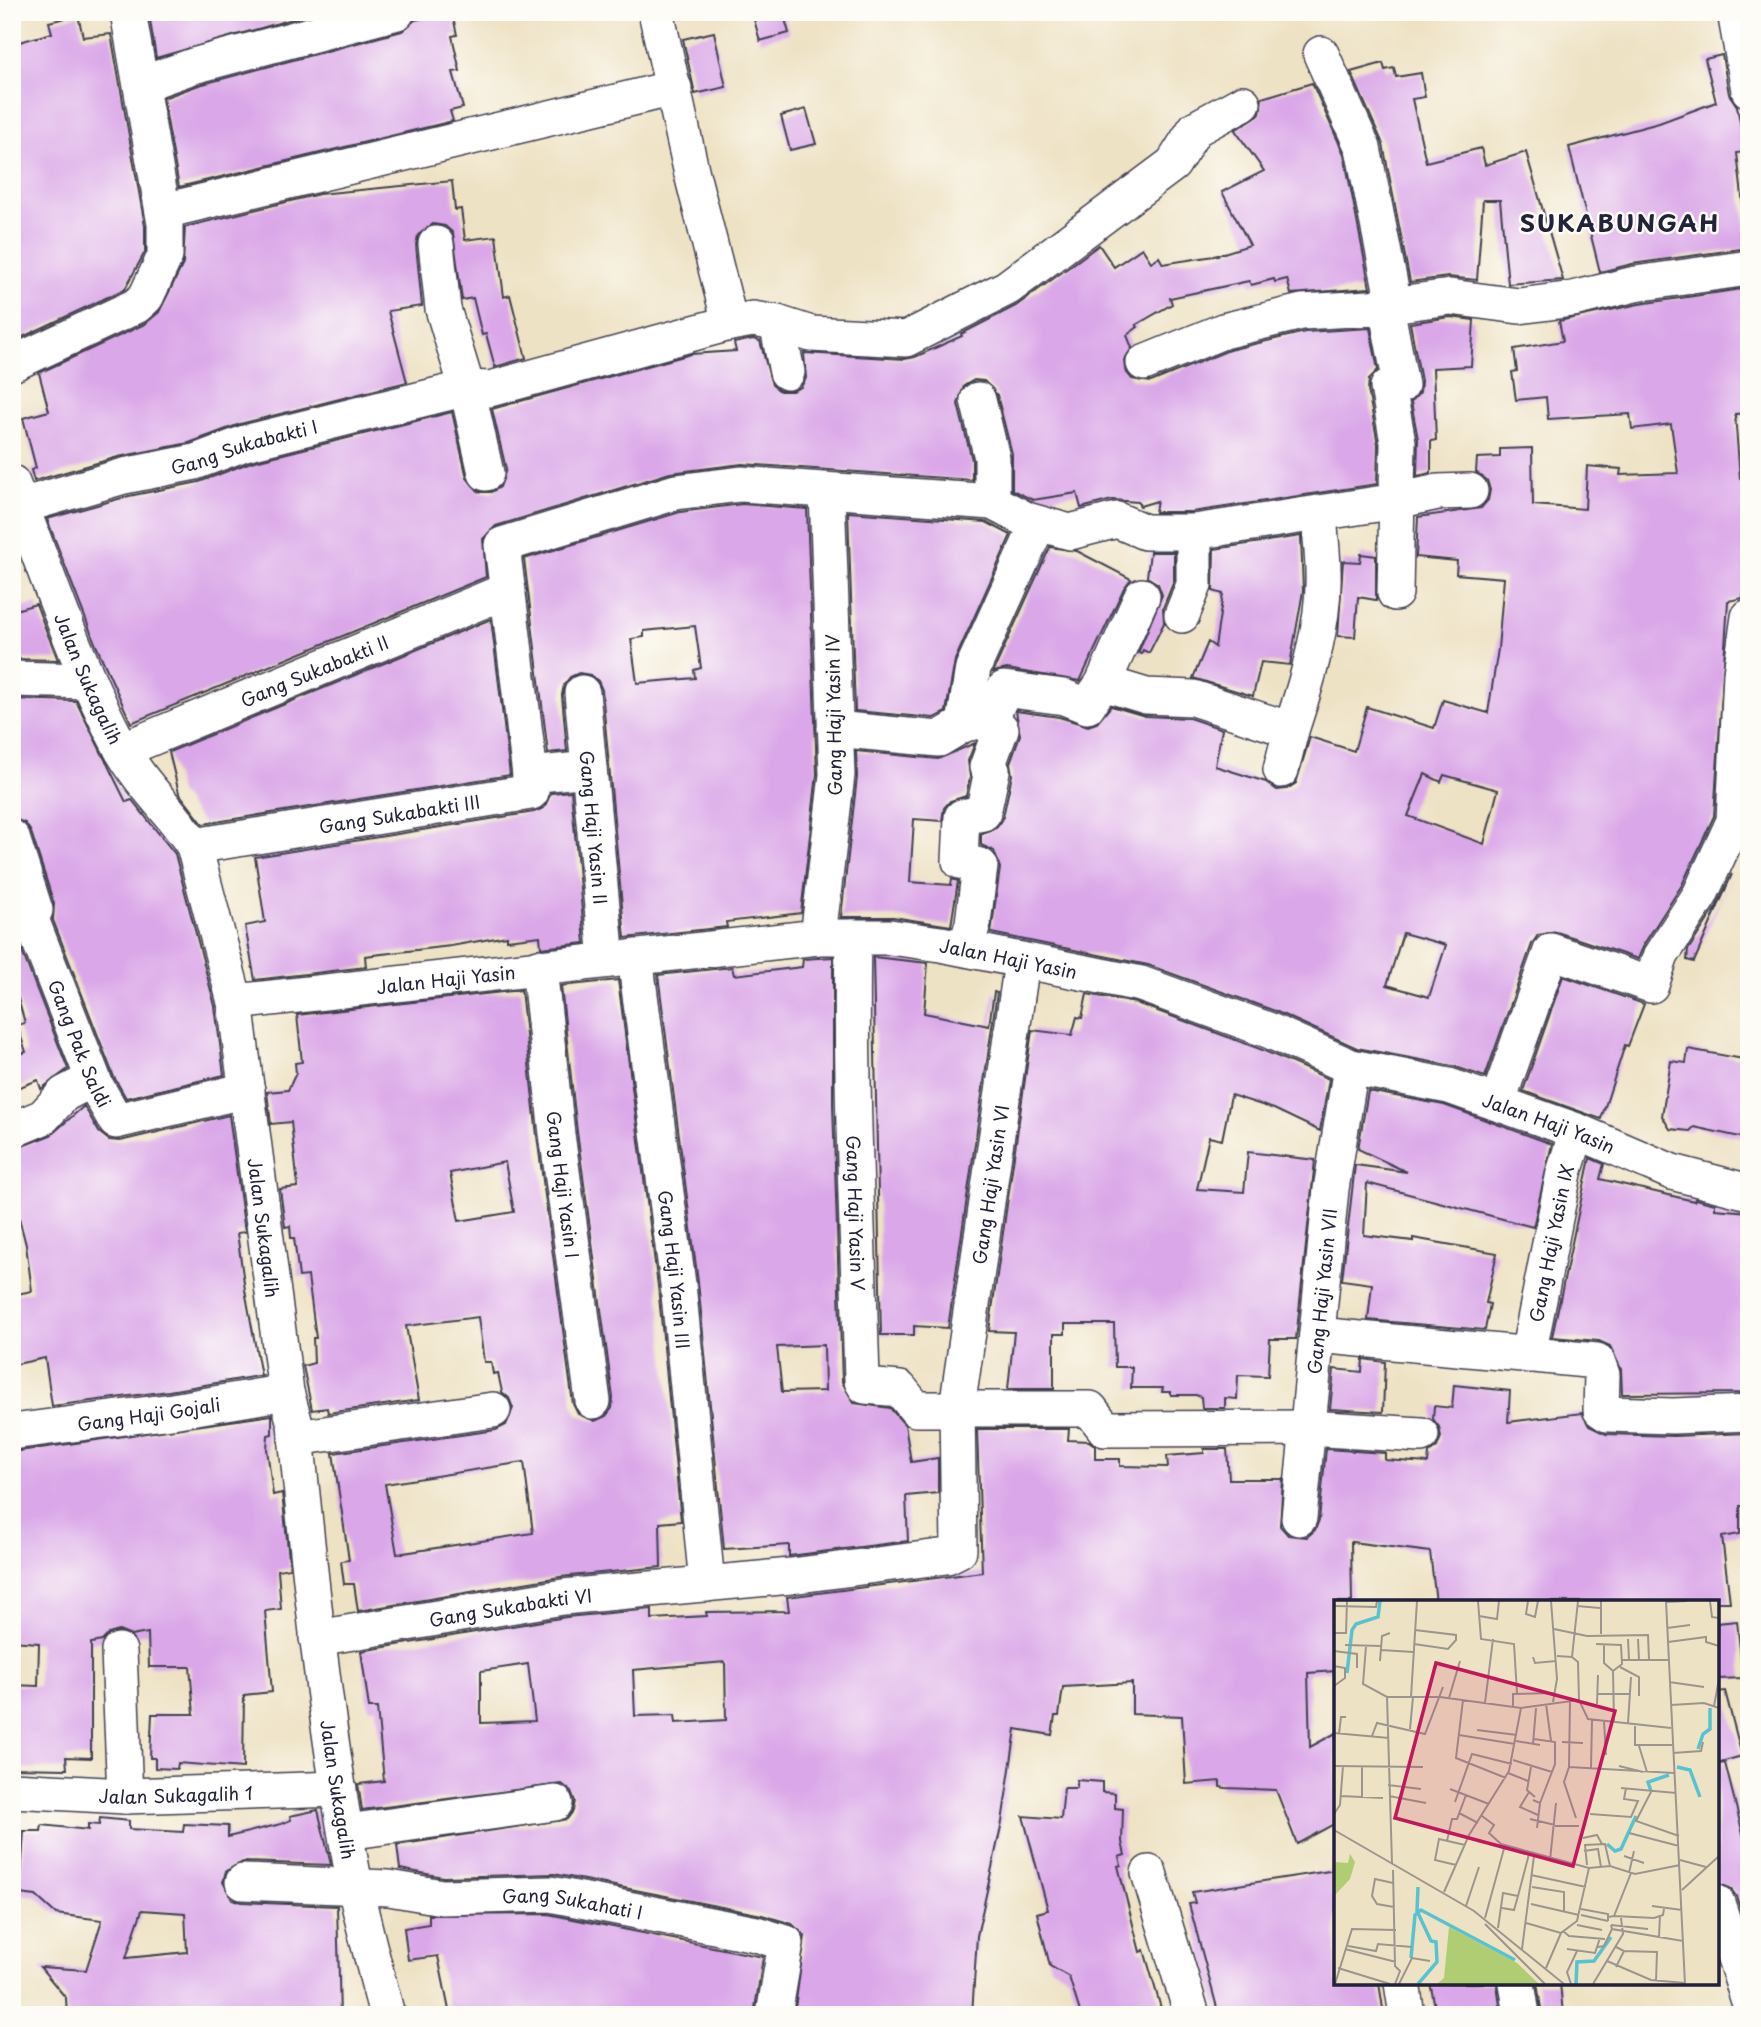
<svg xmlns="http://www.w3.org/2000/svg" width="1761" height="2027" font-family="'Playpen Sans',sans-serif">
	<style>
		.building { fill: #daa7e8; fill-rule: evenodd }
		.lines { fill: none; stroke-linecap: round; stroke-linejoin: round }
		.minor-casing { stroke: #413f50; stroke-width: 38 }
		.minor { stroke: #fff; stroke-width: 35 }
		.labels { text-anchor: middle; dominant-baseline: central; stroke-width: 5; stroke-linejoin: round; paint-order: stroke }
		.street-label { font-size: 18px; fill: #22223b; stroke: #fdfcf7 }
		.district-label { font-size: 24px; font-weight: bold; letter-spacing: 2px; fill: #22223b; stroke: #fdfcf7 }
		.inset-river { fill: none; stroke: #57c3d0; stroke-width: 3.5 }
		.inset-road { fill: none; stroke: #9c958d; stroke-width: 2 }
		.view { fill: #c2185b; fill-opacity: 0.15; stroke: #c2185b; stroke-width: 3.5 }
		.inset-edge { fill: none; stroke: #22223b; stroke-width: 3.5 }
	</style>
	<rect width="100%" height="100%" fill="#fdfcf7"/>
	<filter id="ink" filterUnits="userSpaceOnUse"><feTurbulence type="fractalNoise" baseFrequency=".0143" numOctaves="2"/><feDisplacementMap in="SourceGraphic" scale="14" xChannelSelector="R" yChannelSelector="G"/><feConvolveMatrix kernelMatrix="1 2 1 2 8 2 1 2 1" color-interpolation-filters="sRGB"/></filter>
	<filter id="wash" filterUnits="userSpaceOnUse"><feTurbulence type="fractalNoise" baseFrequency=".00686" numOctaves="4" result="noise"/><feDisplacementMap in="SourceGraphic" scale="28" xChannelSelector="R" yChannelSelector="G"/><feGaussianBlur stdDeviation="1.57" result="paint"/><feColorMatrix in="noise" values="0 0 0 0 0 0 0 0 0 0 0 0 0 0 0 0 0 1.4 0 .05"/><feComposite in="paint" operator="in"/></filter>
	<g filter="url(#wash)">
		<rect width="100%" height="100%" fill="#eee2c4"/>
		<g id="blocks">
			<!-- building -->
			<path class="building" d="M156 12H240L242 20 270 12H317L156 58 149 14Z
				M452 12 457 35 452 36 460 71 453 72 463 108 450 111 453 121 179 187 163 98 199 85 402 31 415 20Z
				M752 12H783L789 33 760 41Z
				M78 15 83 37 111 34 145 226V252L125 289 12 342V44L52 33 49 22Z
				M714 32 726 87 695 94 683 39Z
				M1722 55 1729 94 1737 106 1743 138 1745 152 1737 153 1748 248 1632 264 1600 272 1569 147 1659 123 1716 102 1705 59Z
				M1383 63 1385 70 1394 68 1396 77 1421 73 1425 97 1412 99 1426 162 1481 148 1485 165 1526 152 1563 280 1508 284 1500 200H1483L1477 280 1448 277 1410 282 1383 144 1351 72Z
				M1312 83 1344 154 1370 288 1291 294 1287 279 1275 282 1274 279 1251 285 1249 281 1170 298 1172 304 1136 325 1138 327 1127 335 1132 348 1124 360 1125 370 1132 379 1151 382 1229 350 1305 332 1370 328 1378 370 1369 379 1368 390 1378 444 1377 484 1192 512H1155L1157 501 1140 506 1138 502 1112 500 1081 508 1077 493 1033 500 1012 490V454L997 395 984 381 974 380 964 386 958 404 972 460V480L742 464 670 473 496 526 483 539 486 577 131 723 95 643 47 519 129 496 199 482 251 462 452 412 467 478 479 492H491L500 487 506 469 492 409 691 354 736 351 734 343 753 339 760 341 772 385 780 391H792L801 387 806 378 804 353 905 359 915 357 962 336 961 334 1016 306 1099 245 1114 267 1142 248 1151 262 1159 257 1163 264 1214 256 1250 245 1222 192 1264 171 1235 130 1260 114 1262 98Z
				M806 109 816 144 790 150 781 116Z
				M452 181 455 210 461 209 465 240 496 236 504 297 510 295 526 358 495 367 486 334 482 335 473 298 462 300 453 233 445 226 433 224 418 235 416 245 422 306 388 311 407 382 240 424 189 443 118 457 34 481 31 470 36 468 23 418 49 411 39 373 145 324 159 312 183 264 185 227 319 194Z
				M1749 288V413L1735 414 1740 478 1749 477V547L1743 598 1728 601 1714 816 1682 885 1644 944 1638 959 1557 932 1538 935 1532 944 1485 1077 1453 1066 1357 1048 1275 1011 1148 965 991 933 1000 868 994 851 981 845V834L996 828 1003 817 1012 775 1010 763 1020 735 1016 711 1059 717 1088 726 1097 723 1111 706 1145 716 1189 718 1222 729 1215 766 1266 782 1277 790 1287 789 1296 783 1310 737 1354 751 1367 707 1434 728 1443 700 1488 713 1498 649 1504 578 1456 574 1457 561 1416 557 1418 517 1481 508 1488 500 1490 490 1487 480 1476 472 1477 458 1500 457V449L1532 448 1533 505 1585 509 1587 466 1621 469 1620 475 1678 473 1671 424 1632 429 1630 414 1548 419 1546 397 1516 400 1512 372 1517 371 1514 349 1563 341 1559 321 1639 304ZM1425 774 1441 782 1444 775 1498 790 1484 844 1408 816ZM1403 933 1446 945 1429 997 1387 985Z
				M1450 317 1474 320 1471 366 1433 368 1436 440 1431 441V473L1417 476 1418 439 1411 402 1420 392 1421 381 1410 323Z
				M742 504 807 509 817 774 801 913 726 922 727 927 625 938 602 690 598 681 590 675 579 673 570 677 564 685 562 695 567 751 548 753 524 559 680 512ZM695 626 701 668 694 670 695 678 637 683 631 639 644 637V631Z
				M848 512 986 522 1011 535 955 660 946 712 934 718 855 711Z
				M1301 536 1303 591 1290 665 1261 662 1253 696 1193 678 1208 642 1215 647 1223 594 1213 591 1214 549Z
				M1050 547 1077 551 1131 579 1124 588 1080 681 1007 669 993 672Z
				M1150 552H1174V581L1163 608 1164 623 1149 653 1143 650 1141 654 1138 653 1162 595 1158 584 1147 577Z
				M1361 554 1376 556V600L1358 597 1355 637 1338 636 1343 561 1360 562Z
				M36 604 44 625 58 660 12 659V611Z
				M491 619 510 775 203 824 179 793 169 752Z
				M12 699 76 701 126 802 132 800 175 854 215 1006 224 1075 126 1098 114 1077 53 920 54 904 31 832 25 823 12 818Z
				M975 743 968 761 970 777 966 796 950 801 944 808 942 821 914 819 910 882 951 885 952 879 958 881 951 926 893 917H841L857 777 856 751 938 759Z
				M571 791 585 943 541 948 540 936 507 940V936L451 946 365 956 366 967 255 980 245 926 265 922 255 857 534 812 544 808 551 793Z
				M1732 874 1694 962 1687 960 1688 950 1717 906Z
				M12 926 68 1069 41 1089 38 1080 12 1090V1057L26 1052 17 1025 25 1023 12 978Z
				M833 957V1104L842 1382 854 1403 890 1408 905 1425 911 1462 938 1458V1493L906 1496 908 1541 789 1556V1545L724 1549 698 1282 658 975 732 967 734 975 802 967 803 959ZM824 1345 825 1391 782 1392 777 1347Z
				M873 957 928 963 924 1013 989 1026 994 992 997 993 948 1328 914 1326V1335H881Z
				M1563 976 1644 1004 1628 1046 1625 1045 1601 1119 1523 1091Z
				M618 980 658 1286 681 1521 660 1523 661 1567 560 1577 358 1611 354 1584H344L341 1561 349 1560 333 1453 496 1430 506 1425 513 1408 509 1398 502 1392 498 1373 493 1374 491 1362H484L478 1317 406 1326 419 1400 328 1413 327 1408 312 1410 303 1366 314 1363 313 1338H316L308 1276 299 1277 294 1238H291L290 1226 285 1227 280 1189 298 1187 291 1122 271 1124 267 1092 288 1090 296 1073 295 1063 302 1062 297 1015 521 990 537 1136 573 1404 578 1414 595 1421 606 1416 612 1408 613 1398 577 1132 561 986ZM505 1162 514 1212 459 1221 450 1173ZM524 1462 533 1533 397 1554 385 1484Z
				M1087 994 1136 1003 1260 1049 1329 1079 1320 1131 1274 1109 1231 1095 1222 1140 1209 1137 1197 1189 1244 1192 1248 1152 1315 1160 1296 1339H1270L1268 1376 1238 1375 1237 1399 1225 1398V1408H1202L1201 1397 1196 1395H1171V1392H1162L1163 1388H1131L1132 1367H1115L1114 1324H1065V1334H1054V1389H1008L1014 1332 989 1331 1032 1030 1072 1035 1077 1017 1082 1018Z
				M1688 1049 1749 1060V1139L1694 1127 1690 1131 1670 1129 1662 1116 1671 1061 1686 1063Z
				M1368 1091 1444 1105 1552 1144 1533 1227 1367 1183 1364 1235 1413 1241V1238L1497 1253 1486 1303 1490 1304 1485 1330 1368 1320 1372 1284 1342 1280 1355 1165 1407 1172 1358 1149Z
				M84 1106 99 1132 109 1140 120 1141 229 1115 245 1232 237 1233 245 1290 261 1376 264 1375 169 1391 52 1406 45 1358 12 1365V1295L32 1291 26 1245 12 1190V1150L51 1135Z
				M1590 1158 1604 1164 1600 1179 1694 1201 1695 1199 1715 1204V1209L1749 1212V1393L1622 1394 1621 1369 1610 1346 1599 1341 1552 1337Z
				M1363 1359 1385 1362 1383 1412 1330 1409 1334 1369 1362 1372Z
				M1454 1385 1510 1391 1508 1422 1582 1413 1589 1426 1606 1434 1674 1436 1749 1433 1747 1506H1740V1534L1722 1537 1730 1602H1436L1430 1552 1351 1542 1352 1602H1336V1671L1308 1673 1310 1747 1336 1733V1823L1297 1844 1276 1790 1226 1788 1220 1787V1781L1186 1784 1182 1716 1132 1714V1683L1063 1687 1059 1716H1055L1052 1735 1016 1729 1002 1822 977 1936 972 2015H872L811 2008 810 2015H794L805 1936 792 1924 762 1915 554 1874 443 1877 400 1869 397 1845 567 1819 573 1811 575 1801 571 1791 562 1784 362 1810 358 1784 384 1781 377 1708H369L361 1651 566 1617 652 1609V1619L707 1616 706 1612 789 1611 787 1597 982 1572 977 1429H1069L1068 1440 1089 1441 1095 1446V1459H1120V1466L1168 1467 1167 1456 1204 1453V1449H1227L1229 1479H1283L1280 1526 1288 1535 1307 1537 1315 1530 1319 1520 1326 1449 1385 1453V1460L1428 1463 1429 1453 1437 1447 1441 1437 1439 1427 1433 1419 1434 1406 1452 1408ZM725 1662 726 1720 676 1723 675 1715 635 1716 633 1670ZM528 1664 535 1721 481 1723V1671Z
				M272 1415V1434L268 1435 267 1449 273 1495 282 1493 290 1568 278 1570 281 1609 265 1611 272 1692 244 1695 243 1768 178 1763 177 1769 155 1768V1758H150L152 1714H194L190 1667H149L148 1633 131 1636 119 1631 109 1634 102 1641 91 1643V1758L66 1757 67 1769 12 1768V1685L38 1686 39 1643 12 1641V1452Z
				M1737 1621 1743 1678 1717 1679V1623Z
				M1725 1691 1742 1756 1717 1763V1692Z
				M1725 1763 1749 1858V1935L1736 1896 1730 1888 1717 1883V1764Z
				M1077 1780 1102 1782V1792L1115 1793V1808L1123 1809 1122 1842 1125 1855 1119 1857 1121 1865 1118 1866 1140 1952 1144 1950 1163 2015H1081L1069 1977 1050 1966 1037 1913 1048 1910 1023 1816 1061 1819 1064 1788H1077Z
				M318 1810 331 1865 243 1862 226 1871 223 1882 232 1899 242 1902 337 1906 340 2015H67L66 1998 40 1967 86 1970 102 1920 56 1914 36 1896 20 1894 24 1831H41L42 1825 88 1830V1824L99 1825 100 1818 129 1821V1829L183 1832 184 1824 228 1826V1837L281 1824 291 1820 290 1816ZM142 1910 185 1913 187 1952 126 1958Z
				M1336 1870V1983H1379L1384 2015H1219L1189 1904 1195 1903 1192 1892Z
				M548 1914 763 1957 754 2015H450L438 1956 408 1960 404 1928 429 1924V1915Z
				M1430 1983H1497L1501 2014 1445 2015 1444 2010 1436 2011Z
				M1537 1983H1560L1563 2014 1542 2015Z"/>
		</g>
	</g>
	<g filter="url(#ink)">
		<use href="#blocks" fill-opacity="0" stroke="#413f50" stroke-width="2"/>
		<g class="lines">
			<defs>
				<g id="minor">
					<path d="M656 12 692 174 730 323"/>
					<path d="M1735 12 1749 90"/>
					<path d="M1321 54 1363 148 1394 304"/>
					<path d="M142 84 193 66 397 12"/>
					<path d="M164 211 674 88"/>
					<path d="M436 244 443 309 467 388 486 473"/>
					<path d="M1386 306 1401 385 1388 387 1398 442 1395 593"/>
					<path d="M777 323 787 372"/>
					<path d="M1144 363 1223 331 1302 312 1369 308 1450 297 1519 306 1573 299 1635 284 1749 268"/>
					<path d="M12 364 136 306 146 297 165 256V224L128 12"/>
					<path d="M978 400 992 458V502"/>
					<path id="s1" d="M12 483C47 572 76 664 121 748 141 785 172 811 194 846L235 1002 286 1392 295 1424C310 1578 326 1733 355 1886 364 1929 376 1972 387 2015"/>
					<path id="s2" d="M21 506 124 476 195 462 245 443 353 416 467 388 490 389 730 323 753 319 777 323 811 334 906 339 1007 288 1173 164 1195 129 1243 103"/>
					<path d="M1182 615 1194 585V532L1397 501 1438 492 1470 491"/>
					<path d="M12 679 88 681"/>
					<path d="M1103 683 1146 696 1193 698 1291 730C1307 682 1325 623 1323 572 1323 553 1320 533 1319 513"/>
					<path id="s3" d="M582 693 607 960"/>
					<path d="M964 724 973 668 1038 524"/>
					<path d="M835 729 939 739 964 724 991 719 1004 689 1064 697 1087 706 1103 683 1142 596"/>
					<path id="s4" d="M122 750 508 590"/>
					<path d="M1281 770 1291 730"/>
					<path d="M530 775 502 545 676 492 741 484 992 502 1027 520 1070 532 1117 520 1145 532H1194"/>
					<path id="s5" d="M12 838 35 910 31 919 96 1086 116 1121 247 1090"/>
					<path id="s6" d="M194 846 531 792 530 775 589 769"/>
					<path d="M818 937 837 775 827 492"/>
					<path id="s7" d="M853 937C850 1085 858 1233 862 1381L865 1386 900 1389 916 1409H1090L1105 1429 1309 1428 1421 1435"/>
					<path d="M966 948 973 923 980 866 960 861 962 817 983 813 992 771 987 767 1001 729 991 719"/>
					<path id="s8" d="M635 957 678 1284 707 1584"/>
					<path id="s9" d="M539 967 557 1134 593 1401"/>
					<path id="s10" d="M235 1002 818 937H890L941 944 1141 984 1268 1030 1351 1067 1449 1086 1577 1131 1672 1172 1749 1192"/>
					<path d="M1497 1103 1551 951 1651 985 1661 955 1700 895 1734 821 1741 673 1749 617"/>
					<path d="M12 1130 43 1117 64 1094 93 1079"/>
					<path d="M1317 1335 1597 1361 1602 1375 1601 1410 1607 1414 1673 1416 1749 1413"/>
					<path id="s11" d="M1528 1355 1564 1173 1577 1131"/>
					<path id="s12" d="M12 1432 172 1411 286 1392"/>
					<path d="M296 1438 493 1410"/>
					<path id="s13" d="M1299 1518 1331 1189 1351 1067"/>
					<path id="s14" d="M317 1638 563 1597 791 1576 947 1556 959 1550 957 1408 1022 962"/>
					<path d="M119 1651 125 1796"/>
					<path id="s15" d="M12 1790 125 1796 339 1789"/>
					<path d="M347 1832 555 1803"/>
					<path d="M1149 1873 1192 2015"/>
					<path id="s16" d="M243 1882 389 1888 442 1897 550 1894 756 1934 786 1943 774 2015"/>
					<path d="M1717 1903 1749 2001"/>
					<path d="M1402 1983 1407 2015"/>
					<path d="M1517 1983 1522 2015"/>
				</g>
			</defs>
			<!-- minor casing -->
			<use href="#minor" class="minor-casing"/>
			<!-- minor -->
			<use href="#minor" class="minor"/>
		</g>
	</g>
	<g class="labels">
		<!-- street labels -->
		<g class="street-label">
			<text stroke="none"><textPath href="#s2" startOffset="231">Gang Sukabakti I</textPath></text>
			<text stroke="none"><textPath href="#s4" startOffset="208">Gang Sukabakti II</textPath></text>
			<text stroke="none"><textPath href="#s1" startOffset="210">Jalan Sukagalih</textPath></text>
			<text transform="translate(833 715) rotate(-91)">Gang Haji Yasin IV</text>
			<text stroke="none"><textPath href="#s6" startOffset="208">Gang Sukabakti III</textPath></text>
			<text stroke="none"><textPath href="#s3" startOffset="135">Gang Haji Yasin II</textPath></text>
			<text stroke="none"><textPath href="#s10" startOffset="779">Jalan Haji Yasin</textPath></text>
			<text stroke="none"><textPath href="#s10" startOffset="212">Jalan Haji Yasin</textPath></text>
			<text stroke="none"><textPath href="#s5" startOffset="219">Gang Pak Saldi</textPath></text>
			<text stroke="none"><textPath href="#s10" startOffset="1346">Jalan Haji Yasin</textPath></text>
			<text stroke="none"><textPath href="#s9" startOffset="219">Gang Haji Yasin I</textPath></text>
			<text stroke="none"><textPath href="#s14" startOffset="1017">Gang Haji Yasin VI</textPath></text>
			<text stroke="none"><textPath href="#s7" startOffset="276">Gang Haji Yasin V</textPath></text>
			<text stroke="none"><textPath href="#s1" startOffset="798">Jalan Sukagalih</textPath></text>
			<text stroke="none"><textPath href="#s11" startOffset="114">Gang Haji Yasin IX</textPath></text>
			<text stroke="none"><textPath href="#s8" startOffset="315">Gang Haji Yasin III</textPath></text>
			<text stroke="none"><textPath href="#s13" startOffset="228">Gang Haji Yasin VII</textPath></text>
			<text stroke="none"><textPath href="#s12" startOffset="138">Gang Haji Gojali</textPath></text>
			<text stroke="none"><textPath href="#s14" startOffset="196">Gang Sukabakti VI</textPath></text>
			<text stroke="none"><textPath href="#s1" startOffset="1365">Jalan Sukagalih</textPath></text>
			<text stroke="none"><textPath href="#s15" startOffset="164">Jalan Sukagalih 1</textPath></text>
			<text stroke="none"><textPath href="#s16" startOffset="331">Gang Sukahati I</textPath></text>
		</g>
		<!-- district labels -->
		<g class="district-label">
			<text x="1620" y="222">SUKABUNGAH</text>
		</g>
	</g>
	<!-- overview -->
	<g transform="translate(1334 1600)">
		<rect width="385" height="385" fill="#eee2c4"/>
		<path d="M16 254 21 262 16 279 0 296V262L14 263ZM115 327 183 363 205 384H103L110 378Z" fill="#b0cd74"/>
		<path class="inset-river" d="M13 73 18 30 22 24 44 17 46 1M364 149 369 134 376 129V108M343 167 356 170 366 197M317 191 314 182 335 175M273 244 281 251 287 249 302 216M84 287 83 311 97 341 102 342 103 362 84 384M77 358 81 315 87 310 181 360M242 384 243 362 260 361 277 337"/>
		<path class="inset-road" d="M144 1 147 39 180 44 183 93M194 1 192 14 201 17 204 1M217 1 223 79 219 102M267 1V34M332 1 351 384M376 1 378 17 385 18M332 2 353 1M0 6 42 7 43 1M243 6 266 8M145 16 163 19 165 1M333 28 356 25M220 29 253 36 314 35 315 60M0 33H12L13 1M294 39 295 60M304 39 305 60M334 42 372 37V42L385 46M80 44 114 49 122 40V35L81 30M262 44 287 45 288 64 279 71M270 44V63L279 71 280 122M11 45 47 46M32 46 29 84 53 97H106L187 108 245 100 254 119 337 128M47 50 79 52M0 51 23 54V68M223 56 238 57 244 1M199 57 201 63 222 61M238 57 244 62 245 100M288 60H334M46 61 48 36 56 33M0 66 11 68V78L0 86M286 67 305 77V96M335 82 370 87M264 94H296M53 97 58 263M77 97 83 1M115 98 126 61M129 100 122 158 172 178M236 100 235 167 230 182 242 218M151 103 159 39M212 104 217 141M263 104 264 75M337 105 370 103 385 108M380 106 385 79M179 107V94L221 93M270 121 272 155M294 123 297 77M301 124V145H338M76 129 79 97M143 130 183 135M0 133 55 138M5 134 7 117H12M125 135 181 144M38 136 43 123 91 134 109 87M200 139 221 142V164L206 203M182 141 206 145M228 142 249 143M199 144 202 108M305 146 313 172M339 153 367 151 369 142M179 160 218 172M0 166 89 167M285 166 309 172M197 167 193 190 201 197M235 167 340 173M257 168 258 120M174 173 194 181M54 185 87 189M287 188 342 193M116 189 155 204M318 190 302 221 345 236M195 192 186 207 204 215M7 196 49 198M55 196 92 203M28 197V167M199 200 206 203 203 228M121 202 138 154 178 164M125 213 144 223M0 214 6 205 9 166M256 214 297 217 304 201 290 199 292 188M148 216 160 225 155 233 167 244 255 268 243 321 227 333 212 368M196 219 221 225M221 226H245M0 230 140 311 230 384M295 233 345 246M249 238 263 235 268 244M113 241 118 219H123L132 195M250 251 264 249 267 267M290 256 310 263M216 260 222 203M346 260 372 267M122 265 101 260 105 239 131 245M253 265 251 245 271 244 276 266M255 268 276 266 301 274 346 265M59 270 61 366 66 371 61 384M295 273 300 251M197 275 252 287M59 283 41 279 38 296 43 304 60 307M198 287 230 292V311M348 290 385 256M110 292 135 235 175 171 187 108M184 296 195 254M197 304 245 315M132 306 145 267M318 306 348 310M247 309 274 314V321M247 315 274 321M280 316 320 318 329 315 330 309M274 317 280 316 297 273M151 318 171 245M192 323 227 333M151 324 211 384M243 325 268 330M277 325 278 329 349 341M277 325 314 329M164 328 169 293 184 296 180 310 168 308M229 331 235 336 271 339M325 337 326 315M14 346 42 351 44 344 78 347M264 347 270 346 278 329M282 347 290 351 282 367M11 349 62 362M188 349 200 256M233 349 261 353 266 338M290 351 323 352 322 381M273 361 317 380 351 383M4 368 56 384M1 384 18 329 62 330M65 384 78 358 96 361M237 384 233 372 243 351M259 384 289 334 287 318"/>
		<path class="view" d="M102 63 281 111 239 266 61 218Z"/>
		<rect width="385" height="385" class="inset-edge"/>
	</g>
	<!-- margin -->
	<rect width="1761" height="2027" fill="none" stroke="#fdfcf7" stroke-width="42"/>
</svg>
